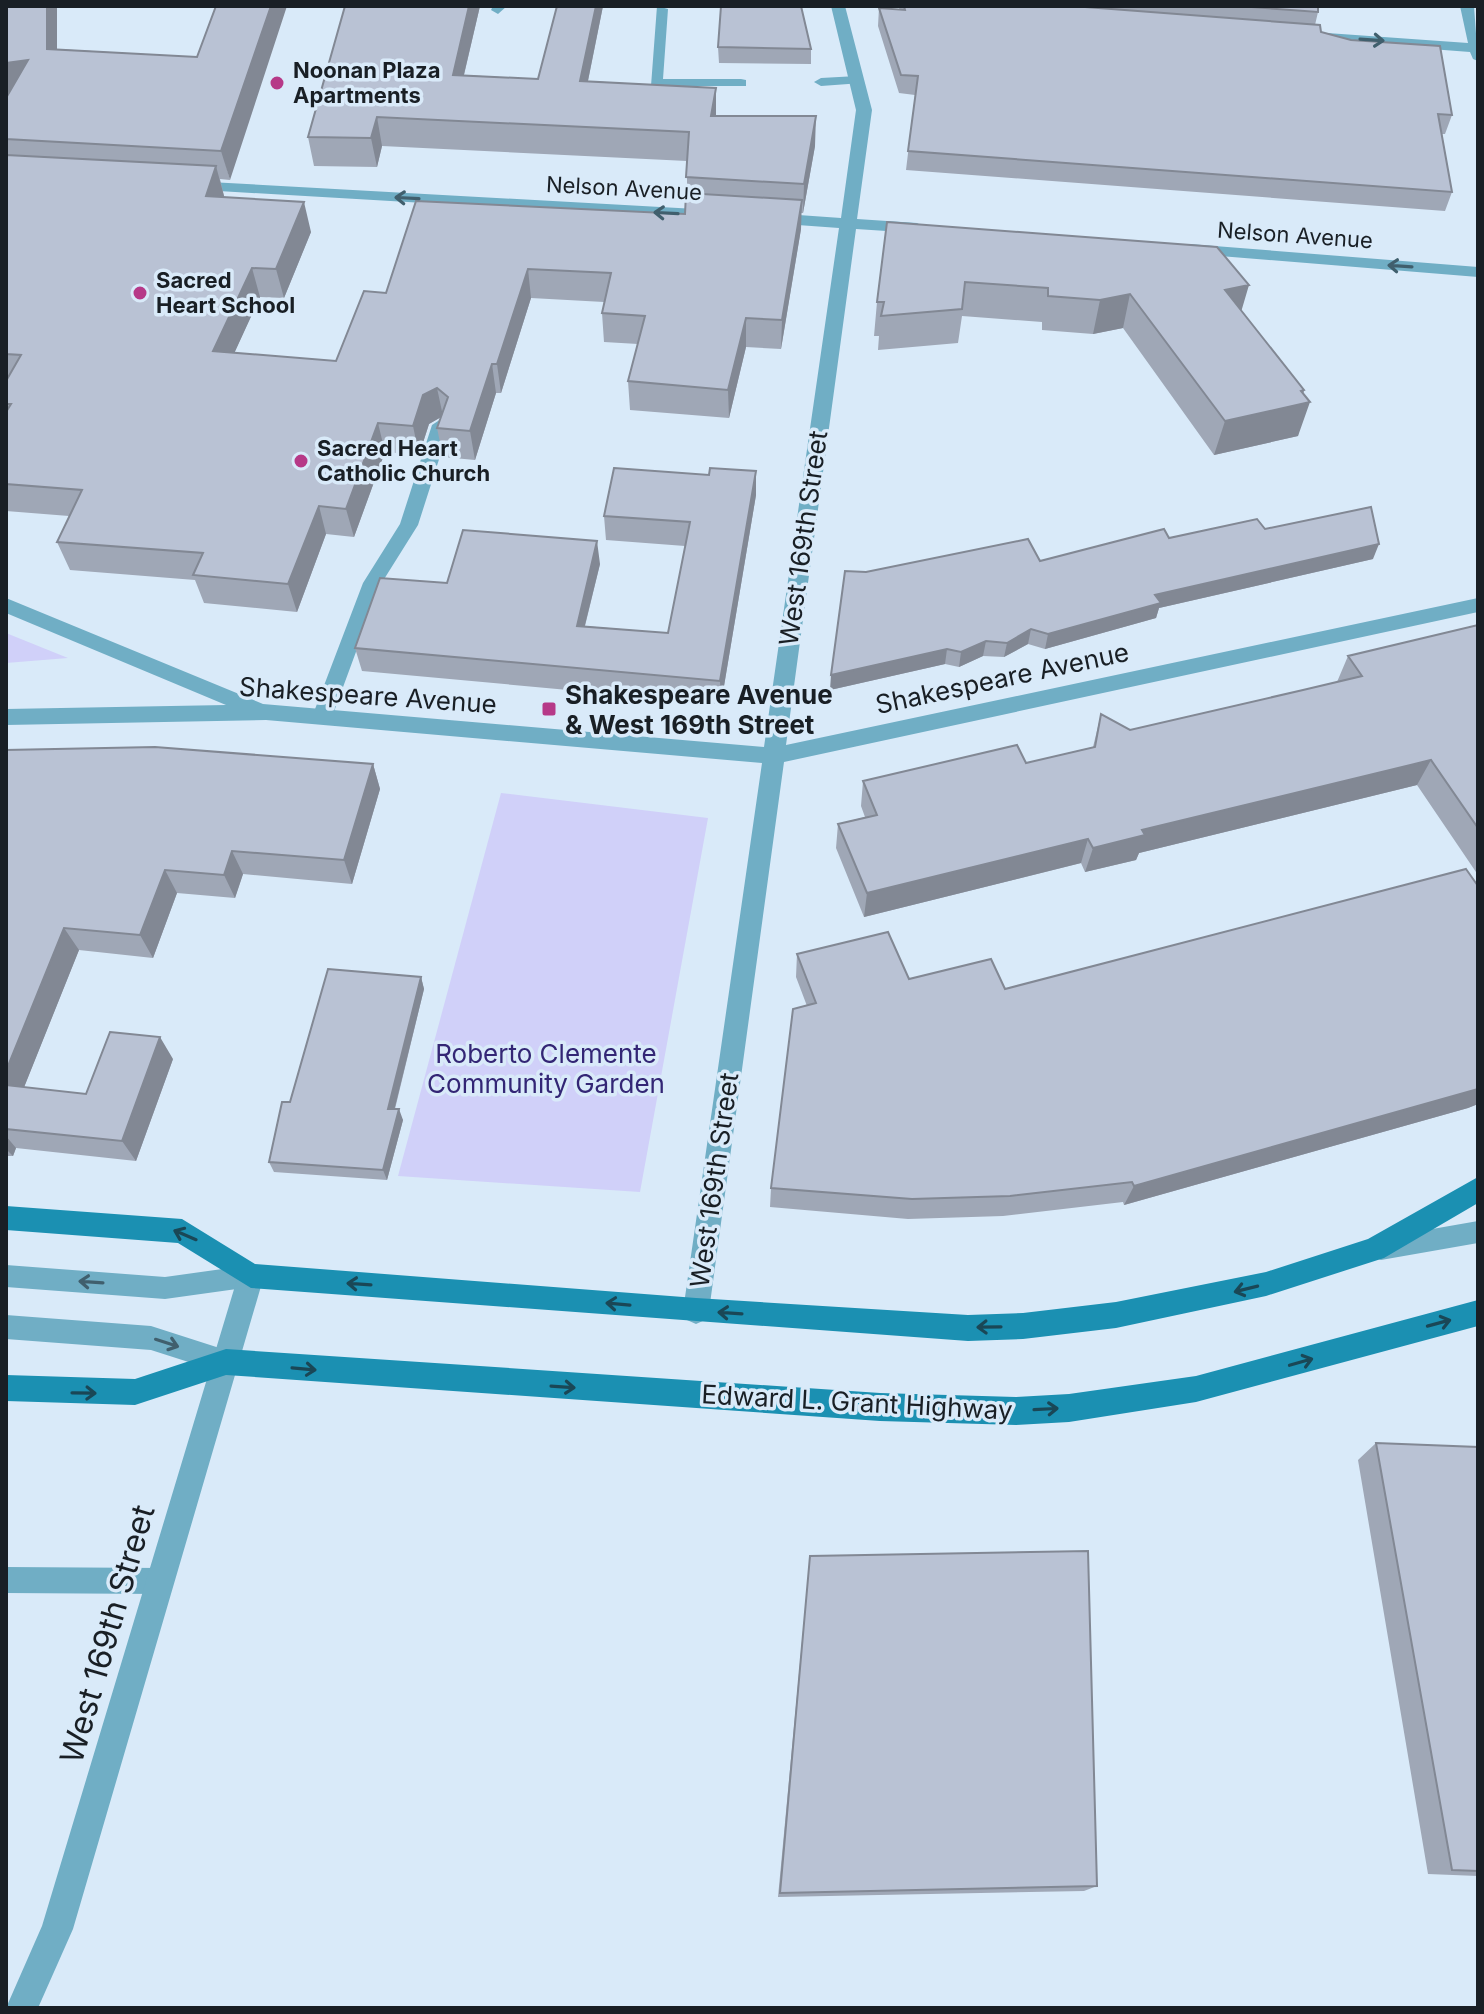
<svg xmlns="http://www.w3.org/2000/svg" width="1484" height="2014" font-family="Inter,sans-serif">
	<style>
		.green { fill: #d0d0f9 }
		.lines { fill: none; stroke-linecap: round; stroke-linejoin: round }
		.service { fill: #70aec5; fill-rule: evenodd }
		.minor { fill: #70aec5; fill-rule: evenodd }
		.secondary { fill: #1b90b2; fill-rule: evenodd }
		.wall { fill: #9fa7b6 }
		.shaded-wall { fill: #828894 }
		.building { fill: #b9c2d4; stroke: #828894; stroke-width: 2 }
		.oneway { stroke: #405f6d }
		.oneway2 { stroke: #1a4756 }
		.poi-dot { fill: #b63988; stroke: #d9eaf9; stroke-width: 3 }
		.labels { text-anchor: middle; dominant-baseline: central; stroke-width: 7; stroke-linejoin: round; paint-order: stroke }
		.far-poi-label { font-size: 22px; font-weight: bold; fill: #191f25; stroke: #d9eaf9; text-anchor: start }
		.far-street-label { font-size: 22px; fill: #191f25; stroke: #d9eaf9 }
		.street-label { font-size: 26px; fill: #191f25; stroke: #d9eaf9 }
		.poi-label { font-size: 26px; font-weight: bold; fill: #191f25; stroke: #d9eaf9; text-anchor: start }
		.park-label { font-size: 26px; fill: #332675; stroke: #d9eaf9 }
		.near-street-label { font-size: 32px; fill: #191f25; stroke: #d9eaf9 }
	</style>
	<rect width="100%" height="100%" fill="#d9eaf9"/>
	<!-- green -->
	<path class="green" d="M6 633 68 658 6 663Z
		M501 793 708 818 640 1192 398 1176Z"/>
	<g class="lines">
		<!-- service -->
		<path class="service" d="M493 6H507L498 14 491 10Z
			M657 6 668 9 663 79H741L746 80V86H651Z
			M857 76 864 80 862 83 821 86 814 82 821 78Z
			M441 419 450 425 418 525 381 584 332 717 322 724 315 722 312 717 363 583 400 524 432 425Z
			M1478 1221V1243L1381 1260 1372 1257 1369 1249 1372 1241 1381 1238Z
			M6 1265 165 1277 251 1265 260 1268 263 1276 260 1284 251 1287 165 1299 6 1287Z
			M6 1315 151 1326 235 1353 239 1362 235 1371 226 1374 151 1350 6 1339Z
			M6 1567 161 1568 171 1571 174 1581 171 1591 161 1594 6 1593Z"/>
		<!-- minor -->
		<path class="minor" d="M831 6H845L872 110 857 219 917 223 925 228 917 233 856 229 786 745 1478 598V612L784 762 709 1311 705 1320 696 1324 687 1320 683 1311 762 763 266 720 6 725V709L226 705 6 613V598L263 704 764 747 839 228 770 223 762 218 770 213 841 218 856 110Z
			M1460 6H1474L1478 61 1473 59 1470 52 1313 40 1306 36 1313 32 1468 43Z
			M191 181 714 210 722 215 714 220 185 189V183Z
			M1189 244 1478 267V277L1183 253V245Z
			M251 1264 260 1267 264 1276 73 1929 38 2008H6L42 1926 238 1276 242 1267Z"/>
		<!-- secondary -->
		<path class="secondary" d="M1478 1177V1203L1384 1258 1266 1296 1116 1328 1023 1339 968 1341 251 1288 178 1243 6 1230V1206L182 1219 255 1264 696 1298 968 1315 1023 1313 1116 1302 1266 1272 1368 1239Z
			M1478 1300V1326L1196 1402 1069 1422 1016 1425 880 1421 226 1375 135 1405 6 1401V1375L135 1379 226 1349 880 1393 1016 1397 1069 1394 1196 1376Z"/>
	</g>
	<!-- wall -->
	<path class="wall" d="M480 6 464 75 538 79 603 6 588 81 716 88V116L815 146 803 213H801V229L781 349 746 347 729 418 630 410 628 381 638 344 604 342 602 313 604 302 531 298 501 393H496L475 460 443 457 437 428 441 417 429 424 419 455 385 452 354 537 326 534 297 612 204 603 195 580 70 570 57 542 69 516 6 511V98L57 49 197 57 230 180 220 179 224 196V198L311 232 284 298 260 297 234 353 336 361 386 293 685 214 687 193V161L382 146 377 167 314 166 308 137Z
		M900 6H1318V12L1315 25 1321 32 1452 115 1445 134H1442L1452 192 1445 211 906 170 915 95 899 93 878 26 879 8 899 9Z
		M718 47 811 49V64L719 63Z
		M887 222 1242 311 1304 390 1298 436 1214 455 1123 328 1093 334 1042 330V322L962 316 958 343 878 350 879 336H874L877 302Z
		M756 471V495L721 704 362 671 355 648 447 583 600 564 585 626 668 633 685 546 606 540 604 516 709 475Z
		M1265 529 1373 559 1159 608 1156 618 1045 649 1028 644 1004 657 983 656 959 667 945 664 830 690 866 572 1040 561 1169 538Z
		M1478 625V875L1417 785 1139 853 1136 860 1085 872 1081 863 864 917 836 848 838 824 865 817 861 806 863 781 1026 763 1093 747 1101 714 1130 730 1337 682 1348 656Z
		M6 750 373 764 380 789 352 884 243 874 235 898 177 893 153 958 79 950 24 1087 86 1094 173 1059 136 1161 16 1148 13 1156H6Z
		M1478 886V1104L1468 1108 1124 1205 1123 1202 1003 1216 908 1219 770 1207 771 1188 807 1006 796 977 797 954 909 979 1005 989Z
		M421 977 424 989 395 1109 403 1120 387 1180 274 1172 269 1162 290 1102Z
		M1376 1443 1478 1447V1876L1428 1874 1358 1460Z
		M810 1556 1097 1886 1084 1891 778 1897Z"/>
	<!-- shaded-wall -->
	<path class="shaded-wall" d="M47 6H57V78L47 49Z
		M271 6H287L230 180 221 151Z
		M469 6H480L457 104 453 75Z
		M596 6H603L582 110 580 81Z
		M28 60 39 89 6 93V63Z
		M716 88V117L711 116Z
		M816 116 815 146 803 213 804 184Z
		M377 117 382 146 377 167 371 138Z
		M216 166 224 196 214 226 206 196Z
		M802 200 801 229 781 349 782 320Z
		M304 202 311 232 284 298 276 269Z
		M252 268 260 297 222 380 213 351Z
		M528 269 531 298 501 393 497 364Z
		M1249 285 1239 319 1225 290Z
		M1130 294 1123 328 1093 334 1100 300Z
		M746 318V347L729 418 728 390Z
		M492 364 496 393 475 460 470 431Z
		M437 388 443 416 429 424 419 455 413 426 423 395Z
		M1304 390 1299 404 1310 402 1298 436 1214 455 1225 421Z
		M378 423 385 452 354 537 346 509Z
		M756 471V495L721 704 720 681Z
		M319 506 326 534 297 612 288 584Z
		M597 541 600 564 579 649 577 626Z
		M1379 544 1373 559 1159 608 1156 618 1045 649 1048 634 1155 595Z
		M1031 629 1028 644 1004 657 1007 643Z
		M986 641 983 656 959 667 961 652Z
		M947 649 945 664 830 690 831 675Z
		M1431 760 1417 785 1139 853 1136 860 1085 872 1093 848 1142 830Z
		M373 764 380 789 352 884 344 860Z
		M1088 839 1081 863 864 917 867 893Z
		M232 851 243 874 235 898 224 875Z
		M165 870 177 893 153 958 140 935Z
		M64 928 79 950 17 1105 6 1091V1071Z
		M421 977 424 989 392 1119 388 1109Z
		M160 1037 173 1059 136 1161 122 1141Z
		M1478 1089V1104L1468 1108 1124 1205 1134 1186Z
		M399 1109 403 1120 387 1180 383 1170Z
		M6 1136 16 1148 13 1156 6 1149Z"/>
	<!-- building -->
	<path class="building" d="M6 6H47V49L197 57 216 6H271L221 151 6 139V98L28 60 6 63Z
		M345 6H469L453 75 538 79 557 6H596L580 81 716 88 711 116H816L804 184 686 177 689 132 377 117 371 138 308 137Z
		M721 6H801L811 49 718 47Z
		M904 6H1072L1320 25 1321 32 1351 40 1440 46 1452 115 1438 114 1452 192 908 151 918 76 901 75 879 8 905 10Z
		M1238 6H1318V12Z
		M6 155 216 166 206 196 304 202 276 269 252 268 213 351 336 361 364 291 386 293 416 201 685 214 686 193 802 200 782 320 746 318 728 390 628 381 645 316 602 313 611 273 528 269 497 364H492L470 431 437 428 448 397 437 388 423 395 413 426 378 423 346 509 319 506 288 584 193 575 203 553 57 542 82 490 6 484V412L11 404H6V381L21 355 6 354Z
		M887 222 1217 247 1249 285 1225 290 1304 390 1301 391 1310 402 1225 421 1130 294 1100 300 1048 296V288L965 282 962 309 881 316 884 302H877Z
		M614 468 709 475 710 468 756 471 720 681 355 648 380 578 447 583 463 530 597 541 577 626 668 633 690 522 604 516Z
		M1371 507 1379 544 1155 595 1161 603 1048 634 1031 629 1007 643 986 641 961 652 947 649 831 675 845 571 866 572 1028 539 1040 561 1164 529 1169 538 1257 519 1265 529Z
		M1478 625V828L1431 760 1142 830 1145 835 1093 848 1088 839 867 893 838 824 877 815 863 781 1017 745 1026 763 1095 747 1101 714 1130 730 1303 690 1362 676 1348 656Z
		M155 747 373 764 344 860 232 851 224 875 165 870 140 935 64 928 6 1071V750Z
		M1466 869 1478 886V1089L1134 1186 1132 1182 1010 1196 912 1199 771 1188 793 1009 816 1003 797 954 888 932 909 979 991 959 1005 989Z
		M328 969 421 977 388 1109H399L383 1170 269 1162 282 1102H290Z
		M110 1032 160 1037 122 1141 6 1129V1085L86 1094Z
		M1376 1443 1478 1447V1871L1452 1870Z
		M1088 1551 1097 1886 780 1893 810 1556Z"/>
	<!-- one-way arrows -->
	<defs><path id="oneway-shaft" d="M-6 0H5M1.5-3L5.5 0L1.5 3" fill="none" stroke-width="1.6" stroke-linecap="round" stroke-linejoin="round" transform="scale(2)"/></defs>
	<g class="oneway">
		<use href="#oneway-shaft" transform="translate(1372 40) rotate(4)"/>
		<use href="#oneway-shaft" transform="translate(407 198) rotate(-177)"/>
		<use href="#oneway-shaft" transform="translate(666 213) rotate(-177)"/>
		<use href="#oneway-shaft" transform="translate(1400 266) rotate(-176)"/>
		<use href="#oneway-shaft" transform="translate(91 1282) rotate(-176)"/>
		<use href="#oneway-shaft" transform="translate(167 1343) rotate(18)"/>
	</g>
	<g class="oneway2">
		<use href="#oneway-shaft" transform="translate(185 1235) rotate(-157)"/>
		<use href="#oneway-shaft" transform="translate(359 1284) rotate(-176)"/>
		<use href="#oneway-shaft" transform="translate(1246 1289) rotate(166)"/>
		<use href="#oneway-shaft" transform="translate(618 1304) rotate(-175)"/>
		<use href="#oneway-shaft" transform="translate(730 1313) rotate(-176)"/>
		<use href="#oneway-shaft" transform="translate(1439 1323) rotate(-15)"/>
		<use href="#oneway-shaft" transform="translate(989 1327) rotate(179)"/>
		<use href="#oneway-shaft" transform="translate(1301 1362) rotate(-16)"/>
		<use href="#oneway-shaft" transform="translate(304 1369) rotate(5)"/>
		<use href="#oneway-shaft" transform="translate(563 1387) rotate(4)"/>
		<use href="#oneway-shaft" transform="translate(84 1393) rotate(1)"/>
		<use href="#oneway-shaft" transform="translate(1046 1409) rotate(-3)"/>
	</g>
	<!-- markers -->
	<g class="poi-dot">
		<circle cx="277" cy="83" r="8"/>
		<circle cx="140" cy="293" r="8"/>
		<circle cx="301" cy="461" r="8"/>
		<rect x="541" y="701" width="16" height="16" rx="4"/>
	</g>
	<g class="labels">
		<!-- far-poi labels -->
		<g class="far-poi-label">
			<text x="293" y="70">Noonan Plaza<tspan x="293" dy="25">Apartments</tspan></text>
			<text x="156" y="280">Sacred<tspan x="156" dy="25">Heart School</tspan></text>
			<text x="317" y="448">Sacred Heart<tspan x="317" dy="25">Catholic Church</tspan></text>
		</g>
		<!-- far-street labels -->
		<g class="far-street-label">
			<text transform="translate(624 188) rotate(3)">Nelson Avenue</text>
			<text transform="translate(1295 235) rotate(4)">Nelson Avenue</text>
		</g>
		<!-- street labels -->
		<g class="street-label">
			<text transform="translate(803 538) rotate(-82)">West 169th Street</text>
			<text transform="translate(1002 678) rotate(-12)">Shakespeare Avenue</text>
			<text transform="translate(368 695) rotate(4)">Shakespeare Avenue</text>
			<text transform="translate(714 1180) rotate(-82)">West 169th Street</text>
			<text transform="translate(857 1402) rotate(3)">Edward L. Grant Highway</text>
		</g>
		<!-- poi labels -->
		<g class="poi-label">
			<text x="565" y="694">Shakespeare Avenue<tspan x="565" dy="30">&amp; West 169th Street</tspan></text>
		</g>
		<!-- park labels -->
		<g class="park-label">
			<text x="546" y="1053">Roberto Clemente<tspan x="546" dy="30">Community Garden</tspan></text>
		</g>
		<!-- near-street labels -->
		<g class="near-street-label">
			<text transform="translate(107 1634) rotate(-74)">West 169th Street</text>
		</g>
	</g>
	<!-- border -->
	<rect width="1484" height="2014" fill="none" stroke="#191f25" stroke-width="16"/>
</svg>
